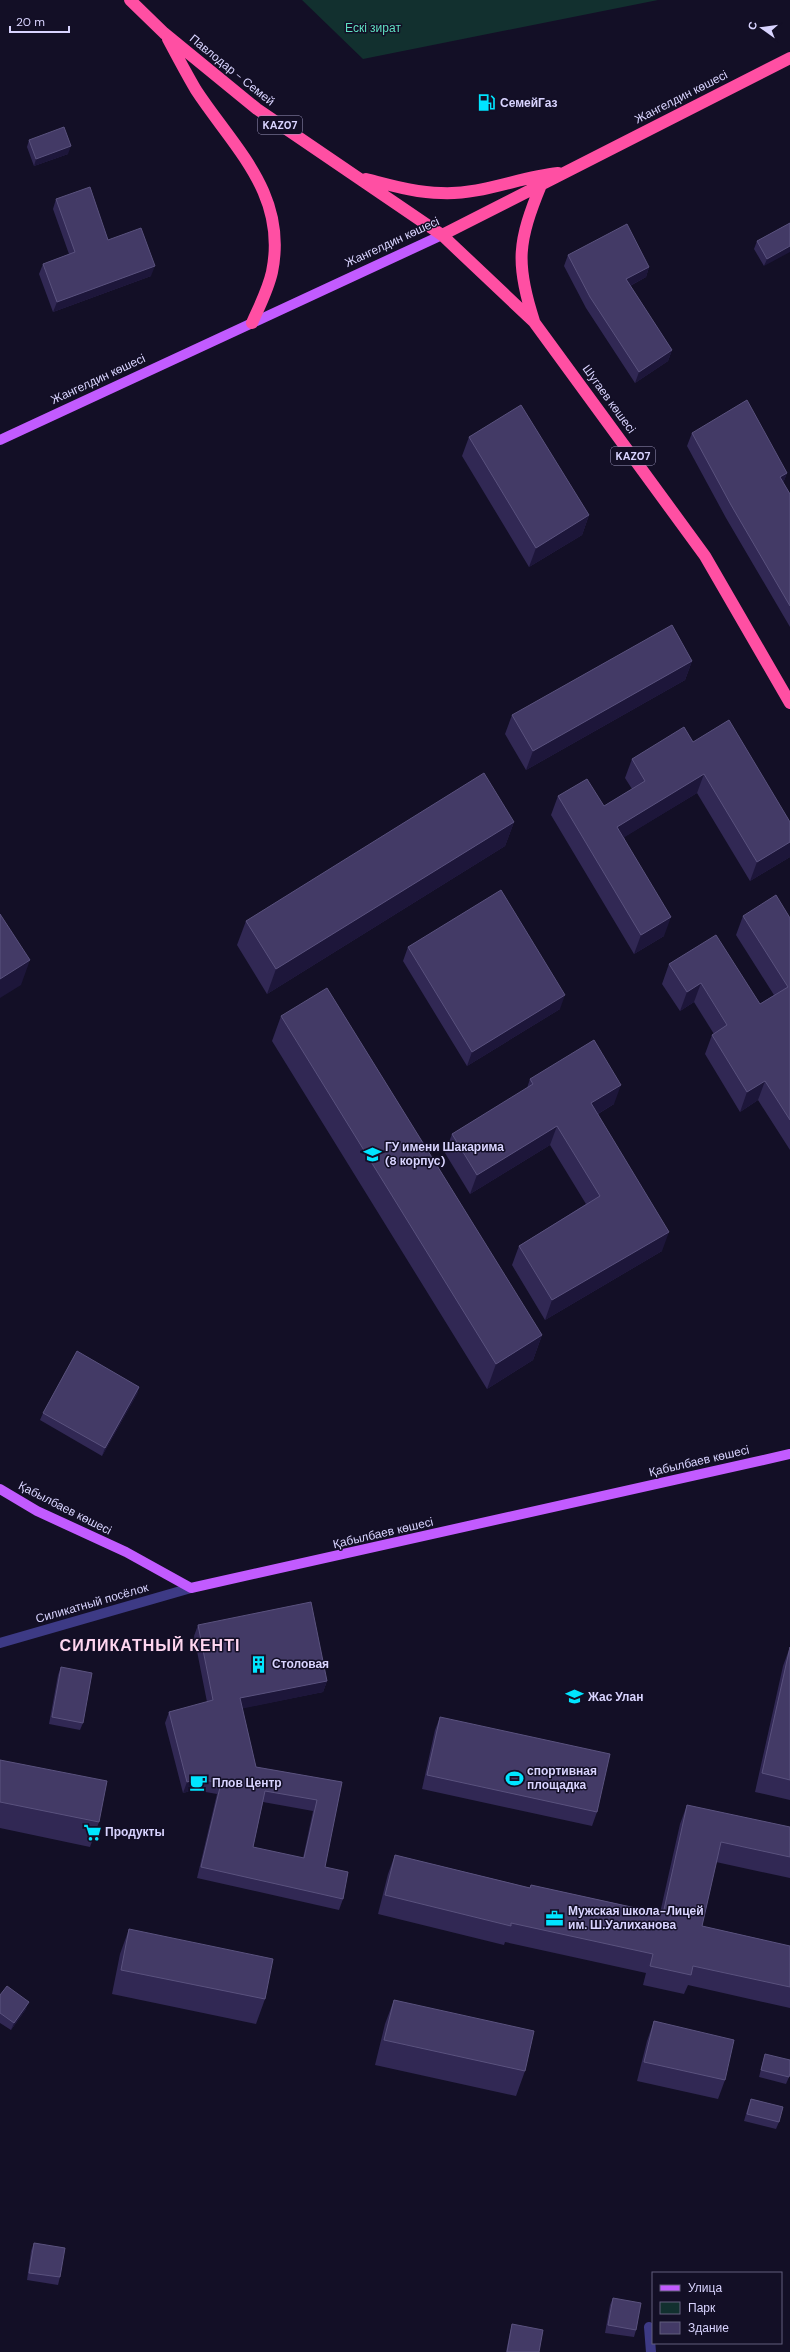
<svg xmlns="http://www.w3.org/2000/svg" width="790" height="2352" font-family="'DM Sans',sans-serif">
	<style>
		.green { fill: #12302f }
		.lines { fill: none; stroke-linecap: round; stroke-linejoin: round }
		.minor { stroke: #3d3a85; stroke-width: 10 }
		.major { stroke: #c25bff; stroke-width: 10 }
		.highway { stroke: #ff4fa3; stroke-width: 12 }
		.wall { fill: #312854; fill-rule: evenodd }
		.shaded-wall { fill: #1d163a }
		.building { fill: #433a66; stroke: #5a527e; fill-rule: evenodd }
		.labels { text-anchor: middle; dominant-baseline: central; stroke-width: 3; stroke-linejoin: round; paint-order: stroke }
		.shield { fill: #130f26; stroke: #9e99be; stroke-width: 1 }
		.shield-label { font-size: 11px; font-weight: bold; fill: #d9d4ff }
		.park-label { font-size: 12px; fill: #5fe0c0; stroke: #130f26 }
		.street-label { font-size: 12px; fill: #d9d4ff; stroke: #130f26 }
		.poi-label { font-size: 12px; font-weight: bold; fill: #d9d4ff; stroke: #130f26; text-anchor: start }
		.district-label { font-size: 16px; font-weight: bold; letter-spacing: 1px; fill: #ffd6f0; stroke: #130f26 }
	</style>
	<rect width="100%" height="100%" fill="#130f26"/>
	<!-- green -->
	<path class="green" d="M302 0H658L363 59Z"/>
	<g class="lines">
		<!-- minor -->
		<path class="minor" d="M0 1643 191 1588
			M649 2327 651 2352"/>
		<!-- major -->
		<path class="major" d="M0 440 442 235
			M0 1489 37 1511 126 1552 191 1588 790 1454"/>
		<!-- highway -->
		<path class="highway" d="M130 0 164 33 257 109 442 235 534 322 705 556 790 703
			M168 39C177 56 186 73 196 90 234 148 288 194 272 272 268 290 259 307 252 323
			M366 179C390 185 417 193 441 193 482 195 519 177 558 173
			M442 235 790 58
			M534 321C515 263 518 241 541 185"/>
	</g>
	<!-- wall -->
	<path class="wall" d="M29 140 68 154 34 166 27 147Z
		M56 199 108 240 151 276 53 312 39 274 43 264 69 254 53 209Z
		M790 223 764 266 754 249 757 241Z
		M568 255 649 267 646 277 630 286 672 350 668 361 635 383 586 308 564 266Z
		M692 433 787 473 783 483 790 494V627L726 518 687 446Z
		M469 437 589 515 582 535 529 567 462 456Z
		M692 661 685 680 526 770 505 734 512 715Z
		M693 742 790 822V857L750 881 697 793 624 837 664 936 634 954 551 815 558 796 604 806 632 789 625 778 632 759Z
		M514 822 505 846 267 994 237 945 246 921Z
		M743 916 790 918V1150L758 1100 740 1112 705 1054 712 1035 714 1034 694 1002 680 1011 662 984 669 964 760 1004 774 995 736 935Z
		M408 947 560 1009 467 1066 403 961Z
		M281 1016 542 1335 533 1360 487 1389 272 1041Z
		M530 1079 614 1104 598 1114 662 1251 545 1320 512 1265 519 1246 586 1204 550 1145 470 1194 445 1153 452 1134 527 1088Z
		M139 1387 137 1394 102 1456 40 1420 43 1413Z
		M198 1625 327 1681 323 1692 242 1708 256 1767 342 1782 325 1867 343 1899 339 1910 197 1878 217 1794 194 1790 183 1793 165 1723 169 1712 207 1702 194 1636ZM263 1802 313 1811 303 1858 253 1847Z
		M790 1647V1800L755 1792 783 1666Z
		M61 1667 83 1723 80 1730 49 1724 58 1675Z
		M440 1717 597 1812 592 1826 422 1789 435 1730Z
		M0 1760 99 1822 90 1847 0 1828Z
		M687 1805 790 1827V1878L716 1862 702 1926 790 1946V2008L688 1985 684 1994 643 1985 646 1973 505 1942 504 1945 378 1914 388 1874 395 1855 530 1888 531 1885 660 1913 680 1824Z
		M129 1929 265 1999 256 2024 112 1994 120 1954Z
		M0 1995 26 2009 11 2030 0 2023Z
		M394 2000 525 2071 516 2096 375 2065 385 2024Z
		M654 2021 725 2080 718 2099 637 2081 647 2041Z
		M765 2054 789 2077 786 2084 759 2077 763 2061Z
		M751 2099 779 2122 776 2129 744 2121 748 2107Z
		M34 2243 60 2277 58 2285 27 2280 31 2251Z
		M613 2298 636 2330 634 2337 605 2333 610 2305Z
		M512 2324 539 2352H506L510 2332Z"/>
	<!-- shaded-wall -->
	<path class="shaded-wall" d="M71 146 68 154 34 166 36 159Z
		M790 246V252L764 266 767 259Z
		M155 266 151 276 53 312 57 302Z
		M649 267 646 277 622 290 626 279Z
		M672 350 668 361 635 383 639 372Z
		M787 473 782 486 780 477Z
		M589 515 582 535 529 567 536 548Z
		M692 661 685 680 526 770 533 751Z
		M704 774 697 793 610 846 617 827Z
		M514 822 505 846 267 994 276 969Z
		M790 842V857L750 881 757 862Z
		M671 917 664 936 634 954 641 935Z
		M30 960 21 985 0 998V979Z
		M701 983 694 1002 680 1011 687 992Z
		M565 995 560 1009 467 1066 472 1052Z
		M765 1081 758 1100 740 1112 747 1092Z
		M621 1085 614 1104 584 1122 591 1103Z
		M557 1126 550 1145 470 1194 477 1175Z
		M669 1232 662 1251 545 1320 552 1300Z
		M542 1335 533 1360 487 1389 496 1364Z
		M139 1387 137 1394 102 1456 105 1448Z
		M327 1681 323 1692 236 1710 240 1698Z
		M198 1779 194 1790 183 1793 187 1782Z
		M29 2002 26 2009 11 2030 14 2023Z"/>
	<!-- building -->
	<path class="building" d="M64 127 71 146 36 159 29 140Z
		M90 187 108 240 141 228 155 266 57 302 43 264 75 252 56 199Z
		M790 223V246L767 259 757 241Z
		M627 224 649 267 626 279 672 350 639 372 590 297 568 255Z
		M747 400 787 473 780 477 790 494V606L731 505 692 433Z
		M521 405 589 515 536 548 469 437Z
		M672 625 692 661 533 751 512 715Z
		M729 720 790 822V842L757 862 704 774 617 827 671 917 641 935 558 796 587 779 604 806 645 781 632 759 684 727 693 742Z
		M484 773 514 822 276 969 246 921Z
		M501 890 565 995 472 1052 408 947Z
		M776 895 790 918V1120L765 1081 747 1092 712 1035 727 1025 701 983 687 992 669 964 716 935 760 1004 788 987 743 916Z
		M0 914 30 960 0 979Z
		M327 988 542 1335 496 1364 281 1016Z
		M594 1040 621 1085 591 1103 669 1232 552 1300 519 1246 600 1196 557 1126 477 1175 452 1134 533 1084 530 1079Z
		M77 1351 139 1387 105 1448 43 1413Z
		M311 1602 327 1681 240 1698 256 1767 342 1782 325 1867 348 1872 343 1899 201 1867 221 1783 198 1779 187 1782 169 1712 213 1700 198 1625ZM265 1791 317 1800 304 1858 253 1847Z
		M790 1647V1780L762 1773Z
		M61 1667 92 1673 83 1723 52 1717Z
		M440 1717 610 1754 597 1812 427 1775Z
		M0 1760 107 1781 99 1822 0 1802Z
		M687 1805 790 1827V1857L721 1842 702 1926 790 1946V1987L693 1966 691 1975 650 1966 653 1954 511 1923V1926L385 1895 395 1855 530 1888 531 1885 663 1914Z
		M129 1929 273 1959 265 1999 121 1970Z
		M7 1986 29 2002 14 2023 0 2013V1995Z
		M394 2000 534 2031 525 2071 384 2040Z
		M654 2021 734 2040 725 2080 644 2062Z
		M765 2054 790 2060V2073L789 2077 761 2070Z
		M751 2099 783 2107 779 2122 747 2114Z
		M34 2243 65 2248 60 2277 29 2273Z
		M613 2298 641 2303 636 2330 608 2325Z
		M512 2324 543 2330 539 2352H507Z"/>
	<!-- icons -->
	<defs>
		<symbol id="fuel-bare" viewBox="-9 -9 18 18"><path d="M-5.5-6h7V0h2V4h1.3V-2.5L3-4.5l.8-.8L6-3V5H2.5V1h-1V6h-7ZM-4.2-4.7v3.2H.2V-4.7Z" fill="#00e5ff" stroke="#130f26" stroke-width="2.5" paint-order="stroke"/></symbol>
		<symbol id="school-bare" viewBox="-9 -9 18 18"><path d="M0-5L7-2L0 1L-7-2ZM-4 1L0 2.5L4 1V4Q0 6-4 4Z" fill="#00e5ff" stroke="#130f26" stroke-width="2.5" paint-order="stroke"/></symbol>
		<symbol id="building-bare" viewBox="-9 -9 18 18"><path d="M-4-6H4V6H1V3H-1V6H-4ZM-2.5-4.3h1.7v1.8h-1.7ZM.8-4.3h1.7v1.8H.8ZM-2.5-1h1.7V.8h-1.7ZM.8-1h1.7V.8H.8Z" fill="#00e5ff" stroke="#130f26" stroke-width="2.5" paint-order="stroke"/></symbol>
		<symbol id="stadium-bare" viewBox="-9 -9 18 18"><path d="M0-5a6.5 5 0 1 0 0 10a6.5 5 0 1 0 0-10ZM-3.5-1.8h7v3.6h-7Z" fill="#00e5ff" stroke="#130f26" stroke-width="2.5" paint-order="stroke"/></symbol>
		<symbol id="cafe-bare" viewBox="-9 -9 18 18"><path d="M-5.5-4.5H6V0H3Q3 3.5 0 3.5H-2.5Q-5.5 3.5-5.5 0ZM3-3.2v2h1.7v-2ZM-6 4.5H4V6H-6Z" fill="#00e5ff" stroke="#130f26" stroke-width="2.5" paint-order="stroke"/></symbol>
		<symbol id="supermarket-bare" viewBox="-9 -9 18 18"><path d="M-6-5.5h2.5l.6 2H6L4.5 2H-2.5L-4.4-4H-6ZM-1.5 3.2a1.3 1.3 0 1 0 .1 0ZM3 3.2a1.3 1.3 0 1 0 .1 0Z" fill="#00e5ff" stroke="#130f26" stroke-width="2.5" paint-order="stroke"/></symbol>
		<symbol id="office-bare" viewBox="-9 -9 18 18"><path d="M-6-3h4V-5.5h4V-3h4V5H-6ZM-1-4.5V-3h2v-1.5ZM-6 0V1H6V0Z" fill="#00e5ff" stroke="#130f26" stroke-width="2.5" paint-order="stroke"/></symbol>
	</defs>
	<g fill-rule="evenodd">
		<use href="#fuel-bare" x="474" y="90" width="25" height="25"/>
		<use href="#school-bare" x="360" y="1142" width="25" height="25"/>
		<use href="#building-bare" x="246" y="1652" width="25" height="25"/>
		<use href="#school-bare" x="562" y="1684" width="25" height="25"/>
		<use href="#stadium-bare" x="502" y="1766" width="25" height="25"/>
		<use href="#cafe-bare" x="186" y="1770" width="25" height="25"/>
		<use href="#supermarket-bare" x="80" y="1820" width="25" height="25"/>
		<use href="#office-bare" x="542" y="1906" width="25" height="25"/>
	</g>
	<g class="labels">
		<!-- shield labels -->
		<g class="shield">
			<rect x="258" y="116" width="44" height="18" rx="3"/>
			<rect x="611" y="447" width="44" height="18" rx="3"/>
		</g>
		<g class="shield-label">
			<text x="280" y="125">KAZ07</text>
			<text x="633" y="456">KAZ07</text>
		</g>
		<!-- park labels -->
		<g class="park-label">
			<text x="373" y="28">Ескі зират</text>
		</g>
		<!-- street labels -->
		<g class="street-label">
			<text transform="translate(232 70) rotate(39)">Павлодар - Семей</text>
			<text transform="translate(681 97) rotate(-27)">Жангелдин көшесі</text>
			<text transform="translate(392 242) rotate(-25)">Жангелдин көшесі</text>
			<text transform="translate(98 379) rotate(-25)">Жангелдин көшесі</text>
			<text transform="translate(609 399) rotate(54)">Шугаев көшесі</text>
			<text transform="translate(699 1461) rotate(-13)">Қабылбаев көшесі</text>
			<text transform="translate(65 1508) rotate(27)">Қабылбаев көшесі</text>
			<text transform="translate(383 1533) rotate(-13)">Қабылбаев көшесі</text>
			<text transform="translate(92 1603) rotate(-16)">Силикатный посёлок</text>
		</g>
		<!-- poi labels -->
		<g class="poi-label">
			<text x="500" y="103">СемейГаз</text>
			<text x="385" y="1147">ГУ имени Шакарима<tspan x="385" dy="14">(8 корпус)</tspan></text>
			<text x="272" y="1664">Столовая</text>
			<text x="588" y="1697">Жас Улан</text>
			<text x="527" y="1771">спортивная<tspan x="527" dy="14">площадка</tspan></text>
			<text x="212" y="1783">Плов Центр</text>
			<text x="105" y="1832">Продукты</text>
			<text x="568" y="1911">Мужская школа-Лицей<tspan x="568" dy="14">им. Ш.Уалиханова</tspan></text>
		</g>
		<!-- district labels -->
		<g class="district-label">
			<text x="150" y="1645">СИЛИКАТНЫЙ КЕНТІ</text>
		</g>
	</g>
	<!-- legend -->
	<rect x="652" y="2272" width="130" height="72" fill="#130f26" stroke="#625e7d"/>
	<rect x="660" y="2285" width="20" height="6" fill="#c25bff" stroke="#625e7d"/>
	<text x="688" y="2292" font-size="12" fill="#d9d4ff">Улица</text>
	<rect x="660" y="2302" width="20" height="12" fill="#12302f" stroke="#625e7d"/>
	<text x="688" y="2312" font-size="12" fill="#d9d4ff">Парк</text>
	<rect x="660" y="2322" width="20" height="12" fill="#433a66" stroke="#625e7d"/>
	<text x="688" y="2332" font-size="12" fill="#d9d4ff">Здание</text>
	<!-- north arrow -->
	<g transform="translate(762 28) rotate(284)" stroke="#130f26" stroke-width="3" paint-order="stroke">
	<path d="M0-3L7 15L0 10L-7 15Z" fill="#d9d4ff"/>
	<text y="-6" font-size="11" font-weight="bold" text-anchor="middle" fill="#d9d4ff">С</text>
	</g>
	<!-- scale -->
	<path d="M10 26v6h59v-6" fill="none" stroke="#d9d4ff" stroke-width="2"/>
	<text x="16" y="26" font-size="12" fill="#d9d4ff" stroke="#130f26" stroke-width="3" paint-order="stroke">20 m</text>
</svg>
